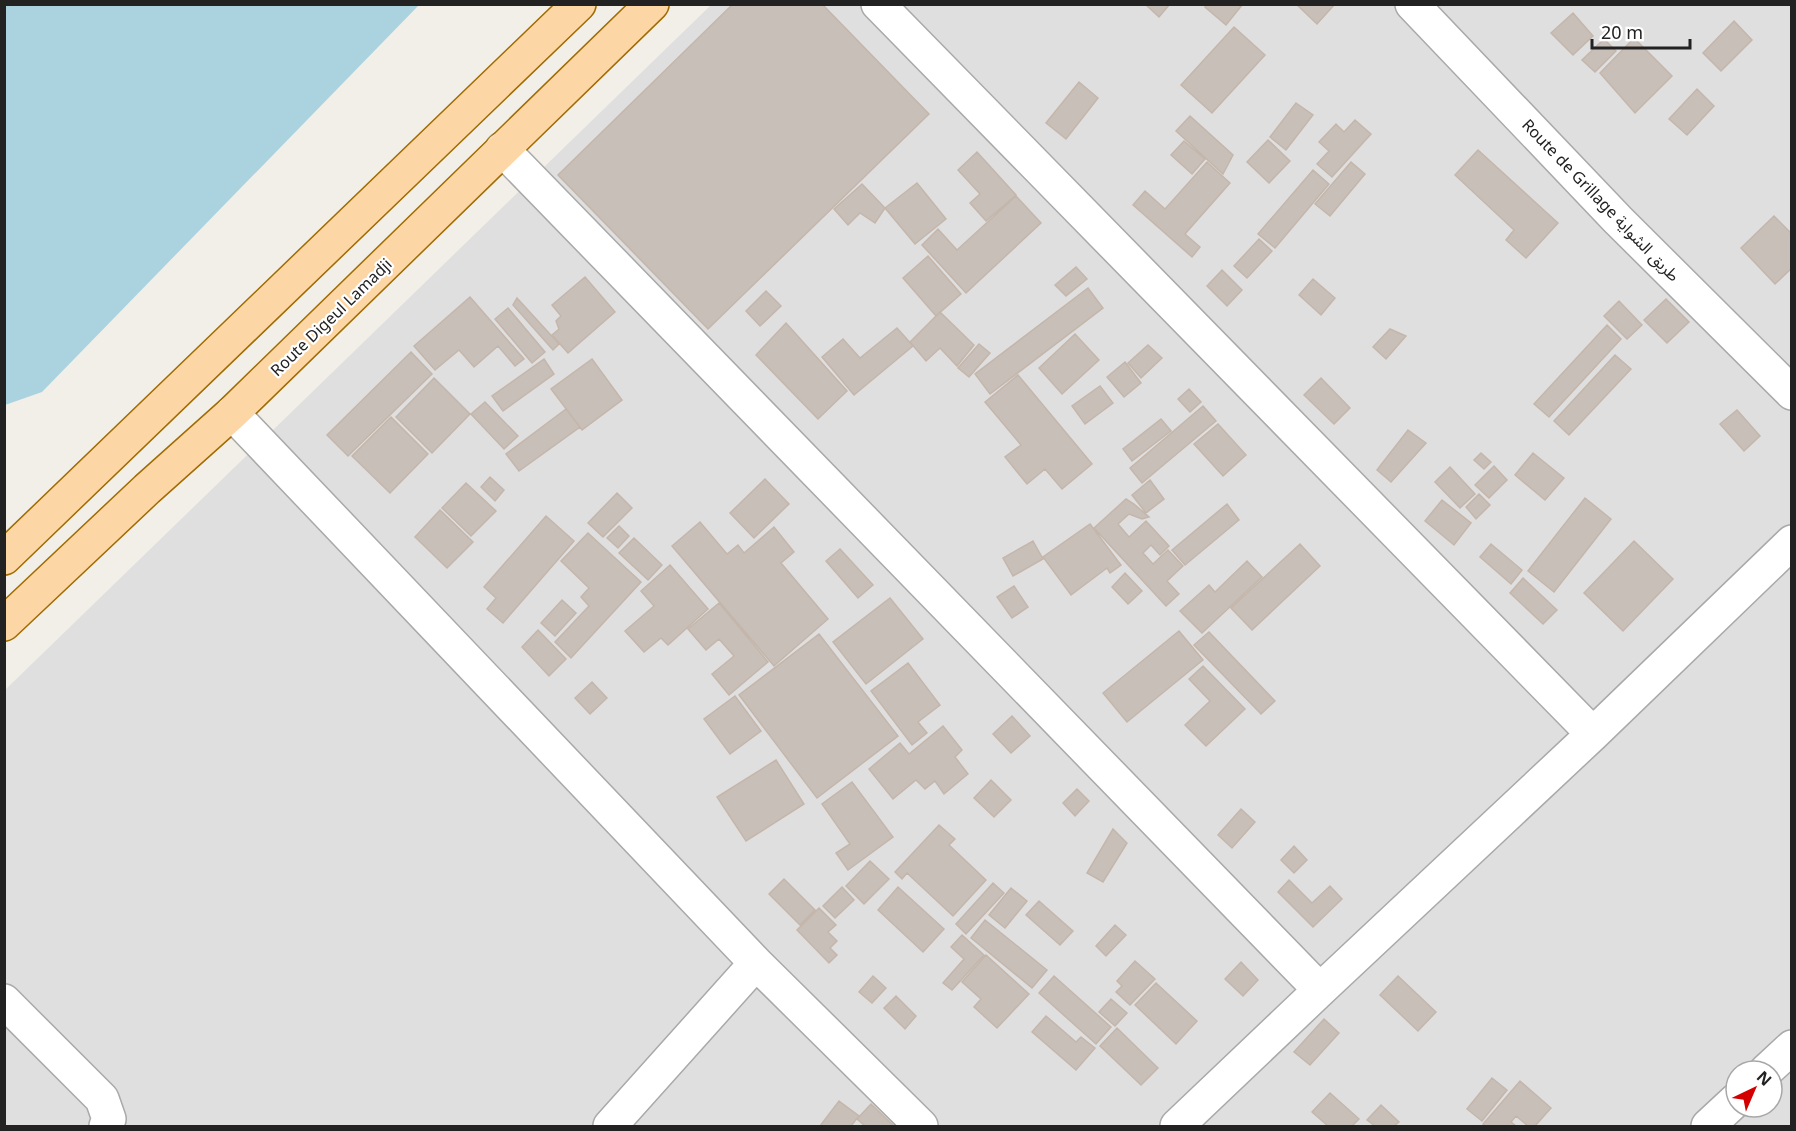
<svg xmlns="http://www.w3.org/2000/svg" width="1796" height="1131" font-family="'Noto Sans','Noto Sans Arabic',sans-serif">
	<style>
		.residential { fill: #e0dfdf; fill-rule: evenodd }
		.water { fill: #aad3df }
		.building { fill: #c7bfb8; stroke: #c4b6ab; stroke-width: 1.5 }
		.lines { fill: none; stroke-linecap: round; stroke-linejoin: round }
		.minor-casing { stroke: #a9a9a9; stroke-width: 36 }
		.major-casing { stroke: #a06b00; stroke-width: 36 }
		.minor { stroke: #fff; stroke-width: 33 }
		.major { stroke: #fcd6a4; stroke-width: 33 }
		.labels { text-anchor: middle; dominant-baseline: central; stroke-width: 4.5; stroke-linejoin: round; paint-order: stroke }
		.street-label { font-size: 16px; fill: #222; stroke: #fff }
	</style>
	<rect width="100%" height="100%" fill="#f2efe9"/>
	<!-- residential -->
	<path class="residential" d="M711 5H1791V1126H5V690ZM1736 1071H1772V1107H1736Z"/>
	<!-- water -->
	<path class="water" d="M4 5 5 4 419 5 42 392 5 405Z"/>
	<!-- building -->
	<path class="building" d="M733 4H822L929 114 708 329 558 175Z
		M1145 4H1170L1159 17Z
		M1207 4H1243L1226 25 1205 7Z
		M1296 4H1335L1317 24Z
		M1573 13 1593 36 1573 55 1551 33Z
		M1734 21 1752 40 1721 71 1703 53Z
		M1234 27 1265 55 1212 113 1181 85Z
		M1634 38 1672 76 1635 113 1600 73Z
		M1604 39 1616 51 1595 72 1582 60Z
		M1079 82 1098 98 1066 139 1046 123Z
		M1697 89 1714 106 1687 135 1669 119Z
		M1296 103 1313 115 1286 150 1270 137Z
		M1190 116 1233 155 1223 174 1176 131Z
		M1355 120 1371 134 1332 177 1317 164 1329 151 1319 142 1336 124 1344 132Z
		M1268 140 1290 161 1269 183 1247 162Z
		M1184 141 1205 159 1192 174 1171 155Z
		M1478 150 1558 223 1526 258 1506 240 1514 230 1455 175Z
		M977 152 1016 195 986 221 970 203 980 194 958 170Z
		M1207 162 1230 183 1185 234 1200 247 1192 257 1133 205 1145 191 1165 209Z
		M1351 162 1365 174 1330 216 1315 204Z
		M1313 170 1329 184 1275 248 1258 234Z
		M917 183 946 219 915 244 885 208Z
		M862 184 885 208 875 223 860 213 848 225 834 209Z
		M1016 196 1041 223 966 293 922 245 938 229 957 250Z
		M1774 216 1792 234V268L1775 284 1741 248Z
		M1259 239 1272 251 1247 278 1234 266Z
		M928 256 961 294 936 316 903 278Z
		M1076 267 1087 279 1066 296 1055 285Z
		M1222 270 1242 290 1227 306 1207 286Z
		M585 277 615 312 568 353 552 335 559 329 556 321 561 316 552 305Z
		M1313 279 1335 298 1321 315 1299 295Z
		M1088 288 1103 308 990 394 975 374Z
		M766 291 781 306 760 326 746 311Z
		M470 297 524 359 515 366 498 346 474 367 459 350 435 370 414 346Z
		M517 298 559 344 553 350 513 305Z
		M1666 299 1689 322 1667 343 1644 320Z
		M1619 301 1642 325 1627 339 1604 316Z
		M508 308 545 352 532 363 495 319Z
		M940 312 974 345 957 366 940 348 926 361 910 342Z
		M786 323 847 391 818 419 756 355Z
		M1607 325 1621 339 1549 417 1534 404Z
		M897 328 913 346 854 395 822 357 843 339 860 358Z
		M1390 329 1406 336 1386 359 1373 347Z
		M1075 334 1099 360 1062 394 1039 368Z
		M979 344 990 353 969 377 958 368Z
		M1148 345 1162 358 1141 378 1128 363Z
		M411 352 432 374 348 456 327 435Z
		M1615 355 1631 369 1569 435 1554 421Z
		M544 359 554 374 503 411 492 396Z
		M592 359 622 400 582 430 551 389Z
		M1125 362 1141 383 1124 397 1107 377Z
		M1018 375 1092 464 1062 489 1045 469 1027 484 1005 457 1021 445 985 402Z
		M434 378 470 414 432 453 396 417Z
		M1321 378 1350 408 1334 424 1304 395Z
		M1100 386 1113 403 1085 424 1072 406Z
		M1189 389 1201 402 1190 412 1178 399Z
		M485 402 518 436 504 449 471 414Z
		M1203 406 1216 421 1142 483 1130 468Z
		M566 409 580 427 519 471 506 454Z
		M1737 410 1760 436 1744 451 1720 424Z
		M391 417 428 454 390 493 352 456Z
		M1161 419 1171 431 1132 461 1123 449Z
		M1218 424 1246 455 1223 476 1194 444Z
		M1408 430 1426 443 1391 482 1377 470Z
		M1481 453 1491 462 1484 469 1474 460Z
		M1533 453 1564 478 1545 500 1515 475Z
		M1494 466 1507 480 1489 498 1475 485Z
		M1450 467 1475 494 1460 508 1435 482Z
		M490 477 504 490 495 501 481 487Z
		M765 479 789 504 754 538 730 513Z
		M1150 480 1164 499 1146 513 1132 495Z
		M466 483 496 511 471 536 442 508Z
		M617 493 632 508 603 537 588 523Z
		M1479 494 1490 505 1476 519 1466 507Z
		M1585 498 1611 519 1554 592 1528 571Z
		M1126 499 1134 504 1149 517 1142 519 1129 514 1118 524 1129 537 1146 521 1169 546 1160 555 1151 545 1143 553 1153 564 1168 550 1183 566 1167 581 1179 594 1166 606 1094 528Z
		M1442 500 1471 523 1454 545 1425 521Z
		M1227 504 1239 520 1185 565 1172 550Z
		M440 510 473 542 447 568 415 537Z
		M546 516 574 541 503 623 487 609 496 598 484 587Z
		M700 522 727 554 738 545 744 553 774 527 794 552 781 563 828 619 774 666 672 546Z
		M1090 524 1121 565 1110 573 1107 568 1071 595 1043 557Z
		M619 526 629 536 618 548 607 538Z
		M588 533 641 582 571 658 555 642 589 606 581 597 589 588 561 561Z
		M634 538 662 565 648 580 619 553Z
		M1033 541 1043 559 1013 576 1003 558Z
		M1634 541 1673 579 1623 631 1584 593Z
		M1300 544 1320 566 1252 630 1231 608Z
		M1491 544 1522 570 1511 584 1480 557Z
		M840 549 873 585 858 598 826 561Z
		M1247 561 1262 577 1202 633 1180 611 1209 585 1215 592Z
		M670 565 708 609 668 645 661 638 644 652 625 631 654 606 641 591Z
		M1125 573 1142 591 1128 604 1112 587Z
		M1523 578 1557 610 1543 624 1510 593Z
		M1014 586 1028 607 1012 618 997 597Z
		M890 598 923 639 866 684 833 642Z
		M562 600 576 613 555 636 541 623Z
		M719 603 768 662 729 695 712 674 734 656 719 639 706 650 688 629Z
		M538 630 566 659 549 676 522 647Z
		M1179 631 1203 660 1127 722 1103 693Z
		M1209 632 1275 701 1261 714 1194 645Z
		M819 634 898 736 817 798 739 695Z
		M908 663 940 705 918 722 927 733 912 745 871 691Z
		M1203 666 1245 709 1206 746 1185 725 1210 701 1189 679Z
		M592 682 607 698 590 714 575 698Z
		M735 696 761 731 730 754 704 719Z
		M1012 716 1030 736 1011 753 993 734Z
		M943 726 962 750 955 757 968 774 944 794 935 781 925 789 916 780 893 799 869 769 900 743 909 754Z
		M776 760 804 804 746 841 717 797Z
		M991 780 1011 800 994 817 974 798Z
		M852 782 893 837 848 870 836 853 850 844 822 804Z
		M1077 789 1089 801 1075 816 1063 803Z
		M1241 809 1255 822 1232 848 1218 835Z
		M939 825 955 839 949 845 986 880 953 916 907 873 902 879 895 872Z
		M1113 829 1127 843 1103 882 1087 873Z
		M1294 846 1307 860 1294 873 1281 860Z
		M870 861 889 879 864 904 846 886Z
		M784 879 815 910 800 925 769 894Z
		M1289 880 1312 903 1330 886 1342 899 1313 927 1278 892Z
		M993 883 1004 893 966 934 956 924Z
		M842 887 854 900 835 918 823 906Z
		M898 887 944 929 923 952 878 910Z
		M1011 888 1027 901 1005 928 989 915Z
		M1039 901 1073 931 1060 945 1026 915Z
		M819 908 836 925 828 932 837 941 830 948 837 955 829 963 797 930Z
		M985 920 1047 970 1032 988 971 938Z
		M1115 925 1126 935 1106 956 1096 946Z
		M962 935 984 955 952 990 943 983 964 959 951 947Z
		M986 955 1029 994 997 1028 974 1007 981 999 962 982Z
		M1135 961 1155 979 1130 1005 1116 992 1122 986 1117 981Z
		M1241 962 1258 980 1243 996 1225 979Z
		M873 976 886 988 872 1003 859 992Z
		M1054 976 1111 1027 1096 1044 1039 993Z
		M1398 976 1436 1012 1418 1031 1380 995Z
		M1156 983 1197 1021 1176 1044 1135 1005Z
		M896 996 916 1016 905 1029 884 1008Z
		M1111 999 1127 1013 1115 1026 1099 1012Z
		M1046 1016 1076 1042 1081 1037 1095 1048 1076 1070 1032 1032Z
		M1324 1019 1339 1033 1310 1065 1294 1052Z
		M1117 1028 1158 1068 1141 1085 1100 1046Z
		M1492 1078 1507 1090 1482 1121 1467 1109Z
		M1520 1081 1551 1108 1535 1126H1528L1516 1116 1511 1122 1516 1126H1486L1483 1124Z
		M1330 1093 1359 1119 1352 1126H1328L1312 1112Z
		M839 1101 859 1116 851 1126H820Z
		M871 1104 894 1126H865L857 1119Z
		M1381 1105 1399 1122 1394 1126H1375L1367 1120Z"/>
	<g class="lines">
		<defs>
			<path id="minor" d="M878 4 1593 734
				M1412 4 1618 220 1792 393
				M502 149 1320 990
				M232 413 756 963 921 1126
				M4 1001 102 1099 109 1119 106 1126
				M1766 1071 1792 1047
				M610 1126 756 963
				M1177 1126 1320 990 1593 734 1792 542
				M1708 1126 1736 1100"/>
			<path id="major" d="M4 558 579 4
				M4 624 147 489 232 413 652 4"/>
		</defs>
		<!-- minor casing -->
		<use href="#minor" class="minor-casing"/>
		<!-- major casing -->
		<use href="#major" class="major-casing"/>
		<!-- minor -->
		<use href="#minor" class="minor"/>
		<!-- major -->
		<use href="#major" class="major"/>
	</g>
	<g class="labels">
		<!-- street labels -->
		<g class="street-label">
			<text transform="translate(1601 200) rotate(46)">Route de Grillage طريق الشواية</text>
			<text transform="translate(331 317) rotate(-44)">Route Digeul Lamadji</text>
		</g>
	</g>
	<!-- border -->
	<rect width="1796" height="1131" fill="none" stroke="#222222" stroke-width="12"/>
	<!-- north arrow -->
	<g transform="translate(1754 1089) rotate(44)"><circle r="28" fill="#ffffff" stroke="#a7a7a7" stroke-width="1.5"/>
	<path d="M0-4.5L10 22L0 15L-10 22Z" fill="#d40000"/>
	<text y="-9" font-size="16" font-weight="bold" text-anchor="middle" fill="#222222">N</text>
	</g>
	<!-- scale -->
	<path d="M1592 39v9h98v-9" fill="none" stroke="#222222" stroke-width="3"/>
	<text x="1601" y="39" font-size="18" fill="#222222" stroke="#ffffff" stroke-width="4.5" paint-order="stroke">20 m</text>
</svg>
